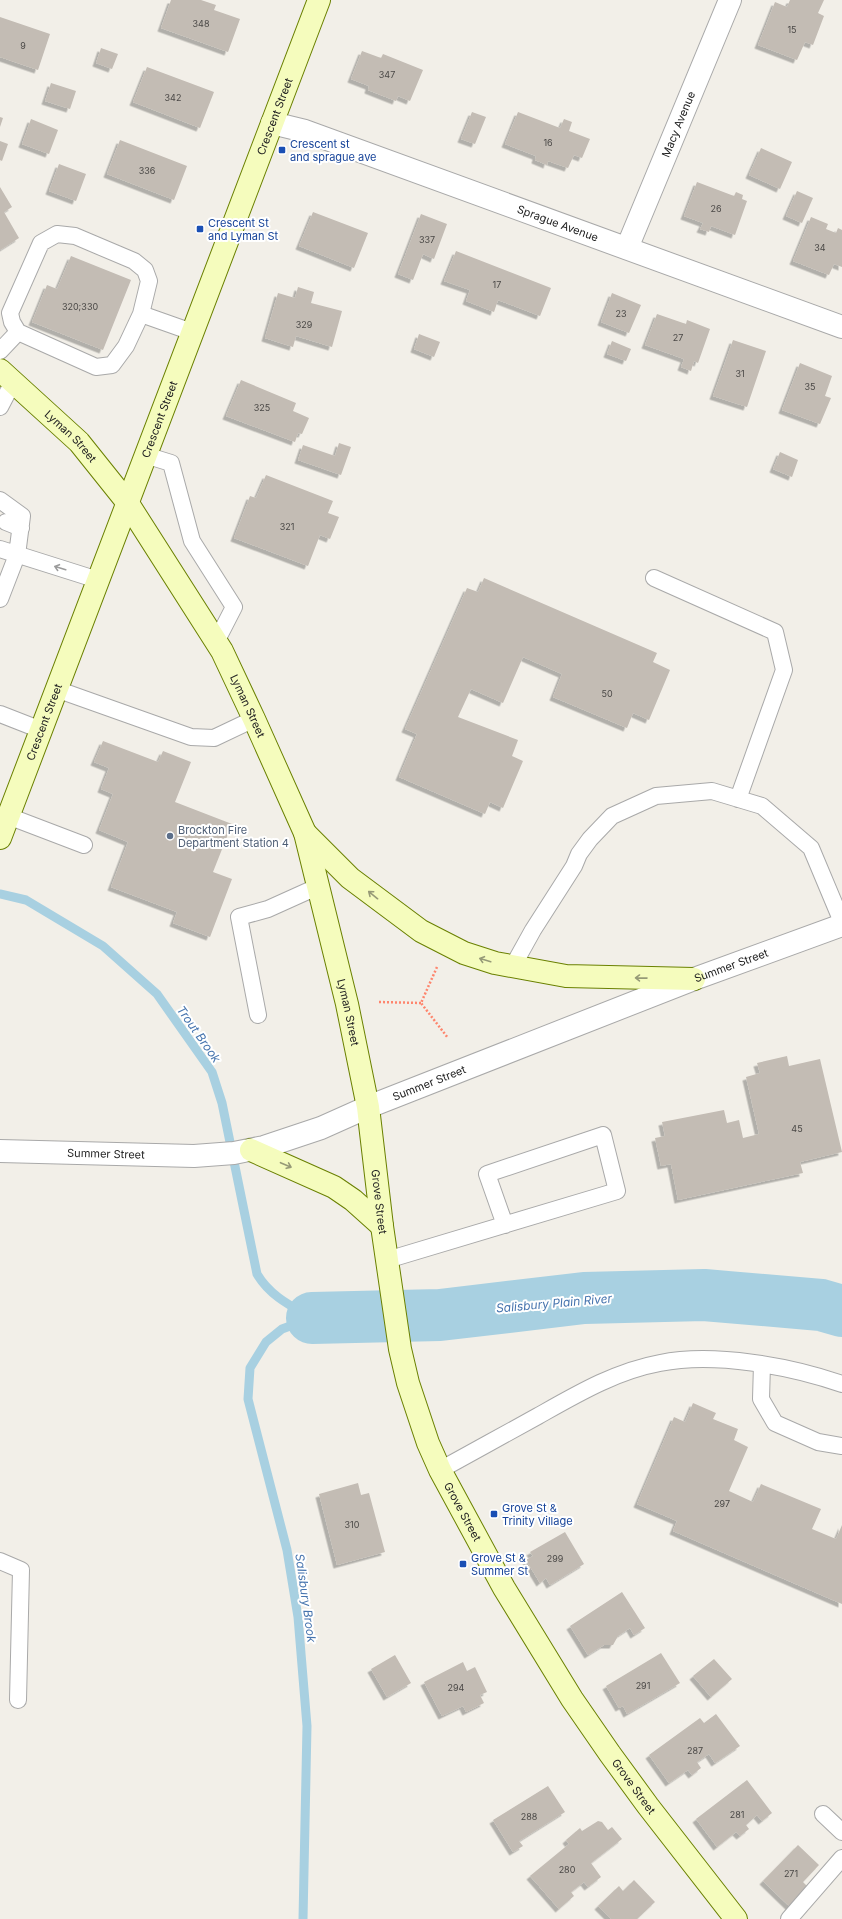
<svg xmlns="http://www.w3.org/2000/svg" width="842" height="1919" font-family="Inter,sans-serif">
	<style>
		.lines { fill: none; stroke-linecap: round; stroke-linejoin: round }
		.stream { stroke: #a8d0e1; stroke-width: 9 }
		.river { stroke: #a8d0e1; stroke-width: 52 }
		.building { fill: #c3bcb4; filter: url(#shadow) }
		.service-casing { stroke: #a9a9a9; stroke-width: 18 }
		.minor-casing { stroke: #a9a9a9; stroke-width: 24 }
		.tertiary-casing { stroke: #a9a9a9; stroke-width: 24 }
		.secondary-casing { stroke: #6a8001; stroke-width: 24 }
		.path { stroke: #fe856d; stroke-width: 2.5; stroke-dasharray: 2 2; stroke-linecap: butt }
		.service { stroke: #fff; stroke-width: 16 }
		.minor { stroke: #fff; stroke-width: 22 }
		.tertiary { stroke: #fff; stroke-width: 22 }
		.secondary { stroke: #f5fcbd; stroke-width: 22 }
		.oneway { stroke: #9c9c9c }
		.oneway2 { stroke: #969a77 }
		.transit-dot { fill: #1a4fb4; stroke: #fff; stroke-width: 1.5 }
		.service-dot { fill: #5c6f8a; stroke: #fff; stroke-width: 1.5 }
		.labels { text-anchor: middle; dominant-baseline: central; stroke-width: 4; stroke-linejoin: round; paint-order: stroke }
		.number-label { font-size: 9px; fill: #4a4846 }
		.street-label { font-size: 11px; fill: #222; stroke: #fff }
		.transit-label { font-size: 11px; fill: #164399; stroke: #fff; text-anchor: start }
		.service-label { font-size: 11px; fill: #4e5e75; stroke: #fff; text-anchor: start }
		.water-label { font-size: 12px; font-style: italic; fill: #4674ae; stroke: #fff }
	</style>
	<defs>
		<filter id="shadow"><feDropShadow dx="-3.5" dy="3.5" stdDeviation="0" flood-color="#0004"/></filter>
	</defs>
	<rect width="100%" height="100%" fill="#f2efe8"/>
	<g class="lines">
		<!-- stream -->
		<path class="stream" d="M0 894 26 900 103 946 157 994 212 1072 222 1103 257 1274C270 1296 291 1306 312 1318
			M303 1919 307 1726 298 1617 287 1550 248 1399 250 1368 266 1342 282 1329 312 1318"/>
		<!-- river -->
		<path class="river" d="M312 1318 440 1315 584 1298 704 1295 821 1305 842 1311"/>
	</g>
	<!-- building -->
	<path class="building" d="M171 0H201L216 5 214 10 240 19 228 52 161 28Z
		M790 0H824L818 13 824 16 813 45 805 42 797 60 758 45 775 2 787 7Z
		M0 17 50 34 38 70 0 57Z
		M101 48 118 54 112 69 96 63Z
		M362 51 381 58 383 54 423 70 410 101 398 96 396 101 368 90 369 86 351 79Z
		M147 67 214 92 200 128 133 102Z
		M51 83 76 91 70 109 45 101Z
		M472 112 486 117 475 144 461 139Z
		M518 112 560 128 564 119 572 122 569 131 590 139 582 158 574 155 568 168 548 161 547 165 535 160 536 156 505 144Z
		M0 117 3 118 0 127Z
		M31 119 58 130 49 154 22 144Z
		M120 140 187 166 174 200 107 174Z
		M0 141 8 144 2 161 0 160Z
		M761 148 792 162 780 189 749 175Z
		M59 164 86 174 76 201 49 191Z
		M697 182 734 196 736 192 743 195 742 199 747 201 735 235 711 226 709 232 700 229 703 223 684 216Z
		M0 187 12 207 4 212 19 238 0 250Z
		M797 191 813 198 802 223 786 216Z
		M313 212 368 233 354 268 299 246Z
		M421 214 447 224 434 259 423 254 413 280 398 274Z
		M811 217 828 224 826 229 836 233 838 228 842 230V267L834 264 829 275 793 261Z
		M456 251 551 288 540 316 498 300 494 312 466 301 470 290 444 281Z
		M71 256 131 280 103 350 32 322 47 285 57 289Z
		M298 287 314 292 311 303 342 311 332 347 296 336 293 347 265 338 278 293 295 298Z
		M612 293 641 305 629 333 601 322Z
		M657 314 686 324 687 320 710 329 698 363 694 361 691 371 681 367 684 359 645 345Z
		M419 334 440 342 434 357 414 349Z
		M733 340 766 351 747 407 713 396Z
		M612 341 631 349 626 361 607 354Z
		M800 363 832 376 825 396 831 398 820 424 782 410Z
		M241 380 296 403 293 411 309 418 302 434 298 433 295 442 226 416Z
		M339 443 351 447 341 475 298 460 303 445 335 456Z
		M780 452 798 460 792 477 773 469Z
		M266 475 333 501 328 513 339 517 330 539 320 535 308 566 234 538 250 496 256 498Z
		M484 578 657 653 653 662 670 670 649 720 633 713 627 728 553 697 562 674 523 657 503 703 471 689 458 717 518 740 512 756 523 761 503 808 490 802 485 814 399 777 417 734 405 729 467 588 478 592Z
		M103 741 158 762 163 751 191 762 175 802 232 824 213 872 232 879 210 937 173 923 177 912 111 887 128 842 99 830 113 794 101 789 109 768 94 762Z
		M787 1056 789 1066 820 1059 842 1152 800 1162 803 1173 678 1200 671 1164 661 1166 655 1138 665 1136 662 1122 724 1110 727 1123 739 1120 743 1138 759 1134 746 1077 760 1073 757 1063Z
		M693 1403 716 1413 713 1419 738 1429 734 1440 748 1447 729 1491 753 1502 761 1484 821 1509 812 1529 836 1539 842 1525V1604L673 1531 677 1521 637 1504 674 1417 685 1422Z
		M358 1483 361 1495 369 1493 385 1552 337 1565 319 1494Z
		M565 1532 584 1564 550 1585 546 1578 540 1583 526 1560 533 1556 530 1552Z
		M622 1592 645 1628 634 1635 630 1628 618 1636 613 1645H604L588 1655 570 1626Z
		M661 1653 680 1683 627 1714 623 1706 619 1708 606 1686Z
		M395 1655 411 1683 387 1697 371 1669Z
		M714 1659 732 1679 711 1697 693 1676Z
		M463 1662 467 1671 475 1667 487 1692 480 1695 484 1703 466 1712 463 1706 442 1716 424 1682Z
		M716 1714 740 1746 715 1763 709 1754 697 1762 701 1768 692 1775 688 1770 669 1783 649 1755 700 1718 704 1723Z
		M747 1780 772 1813 762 1821 757 1815 746 1825 749 1829 740 1836 736 1832 717 1847 696 1819Z
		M548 1786 565 1812 519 1841 523 1846 513 1852 493 1820Z
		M598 1821 602 1822 608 1830 612 1827 622 1839 591 1863 601 1877 588 1887 584 1882 571 1892 574 1896 559 1909 530 1876 569 1844 566 1840 580 1828 582 1831Z
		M798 1845 819 1865 803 1882 809 1888 790 1907 763 1881Z
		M634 1880 655 1902 637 1919H611L598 1906 619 1886 623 1891Z"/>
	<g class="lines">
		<defs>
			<path id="service" d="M57 234 75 236 134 261 145 270 149 281 141 314 126 346 112 365 96 367 18 332 12 322 10 313 41 243Z
				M141 314 192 332
				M0 351 18 332
				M0 407 13 382
				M145 455 171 463 192 541 234 607 216 642
				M0 500 22 516 17 555 0 599
				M6 522 21 528
				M0 549 98 580
				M654 578 775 632 784 670 738 799
				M56 689 191 737 214 738 254 719
				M0 714 41 730
				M8 816 84 845
				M513 966 533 930 574 866 579 854 590 839 612 816 656 796 712 791 762 806 811 848 842 922
				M258 1015 239 917 268 909 319 886
				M387 1260C464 1237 541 1214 617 1191L603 1135 487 1174 505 1225
				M762 1364 761 1399 775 1423 818 1442 842 1446
				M440 1470C473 1452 505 1434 538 1416 577 1394 616 1371 660 1363 714 1352 790 1366 842 1384
				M0 1561 21 1570 18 1700
				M823 1814 842 1832
				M789 1919 842 1858"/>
			<g id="minor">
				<path id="s1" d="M272 123 305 131 842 327"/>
				<path id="s2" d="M627 248 730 0"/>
			</g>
			<g id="tertiary">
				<path id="s3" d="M0 1151 194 1156 234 1153 264 1147 321 1128 368 1107 694 979 842 925"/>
			</g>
			<g id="secondary">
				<path id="s4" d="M0 370 79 442 127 502 222 651 254 719 305 833 347 1004 368 1107 382 1226 400 1349 408 1383 428 1443 440 1470 504 1588 572 1699 610 1754 648 1806 736 1919"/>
				<path d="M305 833 350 878 421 931 464 953 495 963 566 976 694 979"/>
				<path id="s5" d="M0 838 319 0"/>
				<path d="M251 1150 334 1187 353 1200 382 1226"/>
			</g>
		</defs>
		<!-- service casing -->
		<use href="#service" class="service-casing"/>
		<!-- minor casing -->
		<use href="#minor" class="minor-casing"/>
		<!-- tertiary casing -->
		<use href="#tertiary" class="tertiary-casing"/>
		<!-- secondary casing -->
		<use href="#secondary" class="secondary-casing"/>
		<!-- path -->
		<path class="path" d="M437 967 421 1003 448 1038
			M379 1002 421 1003"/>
		<!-- service -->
		<use href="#service" class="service"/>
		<!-- minor -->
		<use href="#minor" class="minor"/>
		<!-- tertiary -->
		<use href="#tertiary" class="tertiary"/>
		<!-- secondary -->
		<use href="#secondary" class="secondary"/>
	</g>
	<!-- one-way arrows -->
	<defs><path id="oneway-shaft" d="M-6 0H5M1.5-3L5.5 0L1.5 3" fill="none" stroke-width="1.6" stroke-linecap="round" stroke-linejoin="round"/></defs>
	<use class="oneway" href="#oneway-shaft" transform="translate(60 568) rotate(-163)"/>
	<g class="oneway2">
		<use href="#oneway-shaft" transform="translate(373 895) rotate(-141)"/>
		<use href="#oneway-shaft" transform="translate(485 960) rotate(-163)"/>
		<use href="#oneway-shaft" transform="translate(641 978) rotate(-179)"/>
		<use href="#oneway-shaft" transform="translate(286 1165) rotate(23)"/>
	</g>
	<!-- markers -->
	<g class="transit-dot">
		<rect x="278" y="146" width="8" height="8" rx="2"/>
		<rect x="196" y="225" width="8" height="8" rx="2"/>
		<rect x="490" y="1510" width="8" height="8" rx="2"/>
		<rect x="459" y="1560" width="8" height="8" rx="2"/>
	</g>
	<circle class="service-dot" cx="170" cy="836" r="4"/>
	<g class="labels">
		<!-- number labels -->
		<g class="number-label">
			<text x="201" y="23">348</text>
			<text x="792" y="29">15</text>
			<text x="23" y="45">9</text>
			<text x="387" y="74">347</text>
			<text x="173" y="97">342</text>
			<text x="548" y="142">16</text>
			<text x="147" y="170">336</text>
			<text x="716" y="208">26</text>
			<text x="427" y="239">337</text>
			<text x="820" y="247">34</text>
			<text x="497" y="284">17</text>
			<text x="80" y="306">320;330</text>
			<text x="621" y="313">23</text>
			<text x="304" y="324">329</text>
			<text x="678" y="337">27</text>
			<text x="740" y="373">31</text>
			<text x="810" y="386">35</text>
			<text x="262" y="407">325</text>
			<text x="287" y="526">321</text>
			<text x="607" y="693">50</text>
			<text x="797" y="1128">45</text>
			<text x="722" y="1503">297</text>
			<text x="352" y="1524">310</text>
			<text x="555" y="1558">299</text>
			<text x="643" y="1685">291</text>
			<text x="456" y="1687">294</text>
			<text x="695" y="1750">287</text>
			<text x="737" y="1814">281</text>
			<text x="529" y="1816">288</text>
			<text x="567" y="1869">280</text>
			<text x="791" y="1873">271</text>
		</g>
		<!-- street labels -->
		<g class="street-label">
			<text stroke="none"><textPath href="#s5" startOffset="772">Crescent Street</textPath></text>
			<text stroke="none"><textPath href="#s2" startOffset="134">Macy Avenue</textPath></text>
			<text stroke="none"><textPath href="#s1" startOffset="303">Sprague Avenue</textPath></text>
			<text stroke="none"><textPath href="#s5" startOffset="448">Crescent Street</textPath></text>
			<text stroke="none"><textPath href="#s4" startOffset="97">Lyman Street</textPath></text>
			<text stroke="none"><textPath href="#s4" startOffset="421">Lyman Street</textPath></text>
			<text stroke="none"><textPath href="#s5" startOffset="124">Crescent Street</textPath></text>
			<text stroke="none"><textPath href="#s3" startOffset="766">Summer Street</textPath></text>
			<text stroke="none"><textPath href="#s4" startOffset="745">Lyman Street</textPath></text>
			<text stroke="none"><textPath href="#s3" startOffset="442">Summer Street</textPath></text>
			<text stroke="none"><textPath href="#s3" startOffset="106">Summer Street</textPath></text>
			<text stroke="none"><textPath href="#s4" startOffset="937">Grove Street</textPath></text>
			<text stroke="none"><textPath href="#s4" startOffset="1261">Grove Street</textPath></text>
			<text stroke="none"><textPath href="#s4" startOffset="1585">Grove Street</textPath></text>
		</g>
		<!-- transit labels -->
		<g class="transit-label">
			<text x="290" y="144">Crescent st<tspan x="290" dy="13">and sprague ave</tspan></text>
			<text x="208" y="223">Crescent St<tspan x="208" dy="13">and Lyman St</tspan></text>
			<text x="502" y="1508">Grove St &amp;<tspan x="502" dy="13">Trinity Village</tspan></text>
			<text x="471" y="1558">Grove St &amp;<tspan x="471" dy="13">Summer St</tspan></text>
		</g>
		<!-- service labels -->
		<g class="service-label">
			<text x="178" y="830">Brockton Fire<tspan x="178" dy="13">Department Station 4</tspan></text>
		</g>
		<!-- water labels -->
		<g class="water-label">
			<text transform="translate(199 1034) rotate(55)">Trout Brook</text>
			<text transform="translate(554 1303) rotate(-5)">Salisbury Plain River</text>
			<text transform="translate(306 1598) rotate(82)">Salisbury Brook</text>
		</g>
	</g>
</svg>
